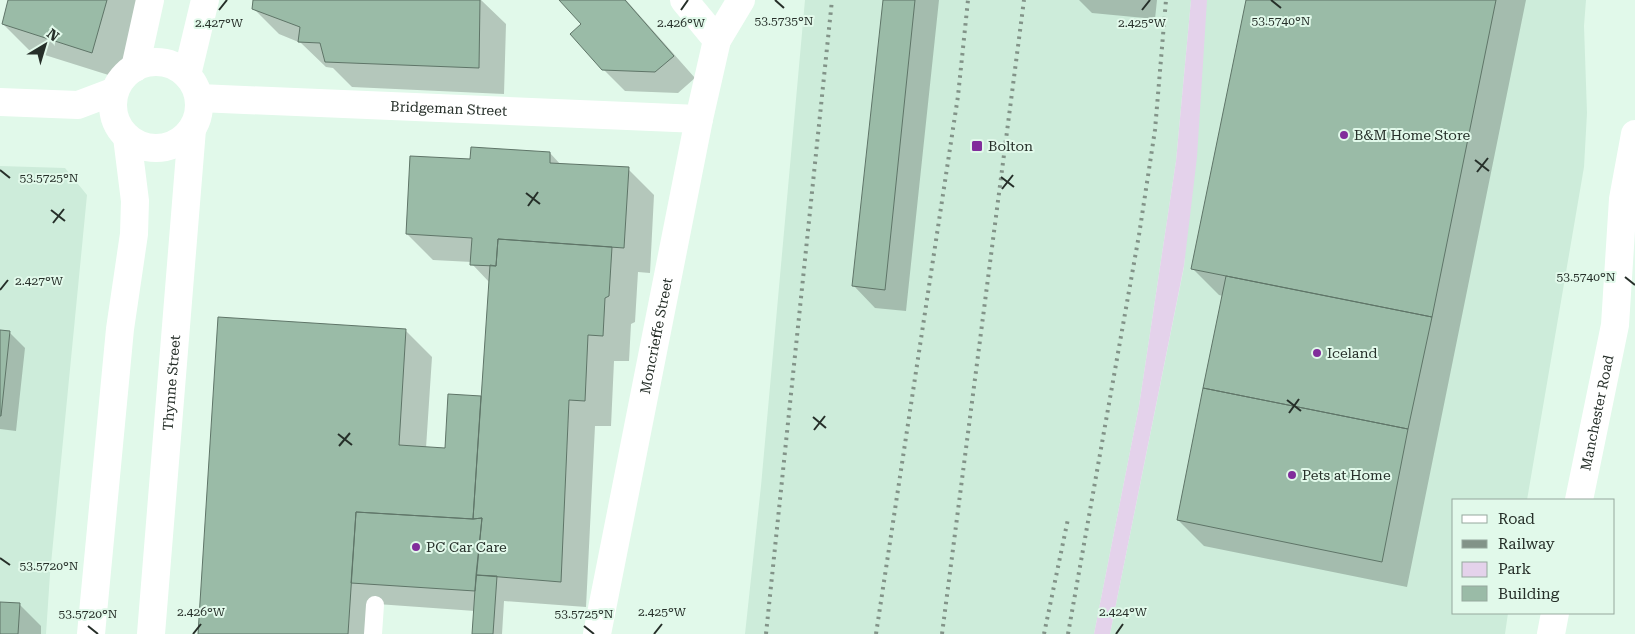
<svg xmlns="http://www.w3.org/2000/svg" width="1635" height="634" font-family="'Roboto Serif',serif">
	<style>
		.built { fill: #cdecda }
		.green { fill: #e4d2eb }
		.shadow { fill: #0003 }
		.building { fill: #9abba7; stroke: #5f7568 }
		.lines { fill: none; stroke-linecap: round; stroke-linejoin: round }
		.service { stroke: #fff; stroke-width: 18 }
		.minor { stroke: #fff; stroke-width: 28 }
		.tertiary { stroke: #fff; stroke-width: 28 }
		.secondary { stroke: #fff; stroke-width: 28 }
		.rail { stroke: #829388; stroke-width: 4; stroke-dasharray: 2.5 5; stroke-linecap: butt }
		.ticks { fill: none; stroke: #262f29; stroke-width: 2 }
		.poi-dot { fill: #812d9b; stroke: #e1f9ea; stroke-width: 2 }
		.labels { text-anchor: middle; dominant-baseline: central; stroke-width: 4; stroke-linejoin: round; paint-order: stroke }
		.street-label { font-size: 14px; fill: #262f29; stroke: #e1f9ea }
		.poi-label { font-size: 14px; fill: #262f29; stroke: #e1f9ea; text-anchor: start }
		.ticks-label { font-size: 12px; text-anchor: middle; fill: #262f29; stroke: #e1f9ea; stroke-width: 4; stroke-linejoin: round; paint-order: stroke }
	</style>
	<rect width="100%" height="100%" fill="#e1f9ea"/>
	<!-- built -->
	<path class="built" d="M805 0H1191L1176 161 1139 406 1094 634H745L761 486Z
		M1204 0H1586L1584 26 1587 113 1584 167 1527 500H1454V613H1508L1505 634H1110L1184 267Z
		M0 166 65 168 87 195 50 574 46 634H0Z"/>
	<!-- green -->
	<path class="green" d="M1191 0H1207L1197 157 1184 266 1110 634H1094L1139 406 1176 161Z"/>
	<!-- shadow -->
	<path class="shadow" d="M10 0H140L118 78 29 50 3 24Z
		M255 0H481L506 24 504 94 352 87 333 68 326 67 301 43 279 34 253 8Z
		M561 0H626L695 78 678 93 625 91 603 69 582 24Z
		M884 0H939L906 311 875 308 854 286Z
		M1079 0H1157L1155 19 1092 13Z
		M1247 0H1526L1407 587 1204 546 1178 520 1223 296 1219 295 1193 269Z
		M550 153 561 165 628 169 654 195 650 273 638 272 635 322 631 324 629 361H614L611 426H595L586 607 504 601 502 634H473L475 611 377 604 375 634H199L406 331 432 357 426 448 446 449 449 395 482 397 490 283 472 264V262L433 260 407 234 471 160Z
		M0 331 9 332 25 348 16 431 0 429Z
		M0 603 19 604 41 626V634H0Z"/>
	<!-- building -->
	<path class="building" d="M8 0H107L92 53 2 24Z
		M253 0H480L479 68 325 62 320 43 298 42 300 27 252 9Z
		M559 0H625L674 56 655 72 602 70 570 34 581 24Z
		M883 0H915L885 290 852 286Z
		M1246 0H1496L1432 317 1191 269Z
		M471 147 550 152V163L629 167 624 248 498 239 496 266 470 265 472 238 406 234 410 156 470 159Z
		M498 239 612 247 609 296 605 298 603 336 588 335 585 401 569 400 561 582 476 575 482 518 473 519 490 265 496 266Z
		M1226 276 1432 317 1408 429 1203 388Z
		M218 317 406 329 399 445 445 448 448 394 481 396 473 519 356 512 348 634H198Z
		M0 330 10 331 1 416H0Z
		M1203 388 1408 429 1382 562 1177 520Z
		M356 512 473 519 482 518 475 591 351 583Z
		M476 575 497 576 493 634H472Z
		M0 602 20 603 18 634H0Z"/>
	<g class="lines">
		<!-- service -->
		<path class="service" d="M373 634 375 605"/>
		<!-- minor -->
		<g class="minor">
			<path d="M684 0 717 40"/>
			<path id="s1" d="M199 98 699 119"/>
			<path id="s2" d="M597 634 699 119 717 40 741 0"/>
		</g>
		<!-- tertiary -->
		<g class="tertiary">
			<circle cx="156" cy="105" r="43"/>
			<path d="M135 68 150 0"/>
			<path d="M187 75 205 0"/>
			<path d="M0 102 78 105 115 91"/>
			<path d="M91 634 120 329 134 234 135 201 127 137"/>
			<path id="s3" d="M151 634 192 129"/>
		</g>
		<!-- secondary -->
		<g class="secondary">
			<path id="s4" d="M1579 500 1615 325 1623 199 1635 134"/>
			<path d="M1551 634 1555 613"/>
		</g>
		<!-- rail -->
		<path class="rail" d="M766 634 832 0
			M876 634 958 96 968 0
			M942 634 1024 0
			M1044 634 1068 519
			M1068 634 1139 235 1155 130 1166 0"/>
	</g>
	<!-- ticks -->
	<path class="ticks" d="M775 0 784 8M1271 0 1281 8M219 10 227 0M681 10 688 0M1142 10 1150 0M1475 160 1489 171M0 170 10 178M1477 172 1488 158M1001 177 1014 187M1002 189 1013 175M526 193 540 204M528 206 538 192M51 210 65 221M53 223 64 209M1625 277 1635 285M0 290 8 280M1287 400 1301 411M1289 413 1299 399M813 417 826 428M814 430 825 416M338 434 352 445M339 446 350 433M0 558 10 565M88 626 98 634M584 626 594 634M193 634 201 624M654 634 662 624M1116 634 1123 624"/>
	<!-- markers -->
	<g class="poi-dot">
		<circle cx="1344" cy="135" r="5"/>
		<rect x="971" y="140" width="12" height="12" rx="2.5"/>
		<circle cx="1317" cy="353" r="5"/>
		<circle cx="1292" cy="475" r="5"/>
		<circle cx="416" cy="547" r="5"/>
	</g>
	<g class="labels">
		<!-- street labels -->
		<g class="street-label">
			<text stroke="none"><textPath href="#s1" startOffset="250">Bridgeman Street</textPath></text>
			<text stroke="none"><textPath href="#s2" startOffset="304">Moncrieffe Street</textPath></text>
			<text stroke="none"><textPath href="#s3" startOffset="252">Thynne Street</textPath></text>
			<text stroke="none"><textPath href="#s4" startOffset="89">Manchester Road</textPath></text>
		</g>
		<!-- poi labels -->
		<g class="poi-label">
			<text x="1354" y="135">B&amp;M Home Store</text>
			<text x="988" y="146">Bolton</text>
			<text x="1327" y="353">Iceland</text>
			<text x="1302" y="475">Pets at Home</text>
			<text x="426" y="547">PC Car Care</text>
		</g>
	</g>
	<g class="ticks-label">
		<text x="784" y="25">53.5735°N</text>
		<text x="1281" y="25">53.5740°N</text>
		<text x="219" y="27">2.427°W</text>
		<text x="681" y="27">2.426°W</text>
		<text x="1142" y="27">2.425°W</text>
		<text x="49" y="182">53.5725°N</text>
		<text x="1586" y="281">53.5740°N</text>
		<text x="39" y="285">2.427°W</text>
		<text x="49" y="570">53.5720°N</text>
		<text x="201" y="616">2.426°W</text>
		<text x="662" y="616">2.425°W</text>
		<text x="1123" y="616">2.424°W</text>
		<text x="88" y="618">53.5720°N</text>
		<text x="584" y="618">53.5725°N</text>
	</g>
	<!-- legend -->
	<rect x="1452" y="499" width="162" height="115" fill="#e1f9ea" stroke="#96a89d"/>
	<rect x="1462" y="515" width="25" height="8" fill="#ffffff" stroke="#96a89d"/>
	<text x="1498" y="524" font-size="15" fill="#262f29">Road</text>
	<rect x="1462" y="540" width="25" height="8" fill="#829388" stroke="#96a89d"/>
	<text x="1498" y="549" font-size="15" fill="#262f29">Railway</text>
	<rect x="1462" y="562" width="25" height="15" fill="#e4d2eb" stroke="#96a89d"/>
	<text x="1498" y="574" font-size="15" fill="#262f29">Park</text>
	<rect x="1462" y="586" width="25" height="15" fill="#9abba7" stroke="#96a89d"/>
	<text x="1498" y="599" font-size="15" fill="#262f29">Building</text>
	<!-- north arrow -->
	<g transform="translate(45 45) rotate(38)" stroke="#e1f9ea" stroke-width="4" paint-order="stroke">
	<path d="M0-4L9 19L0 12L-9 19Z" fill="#262f29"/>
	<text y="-8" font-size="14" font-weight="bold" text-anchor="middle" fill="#262f29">N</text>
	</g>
</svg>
